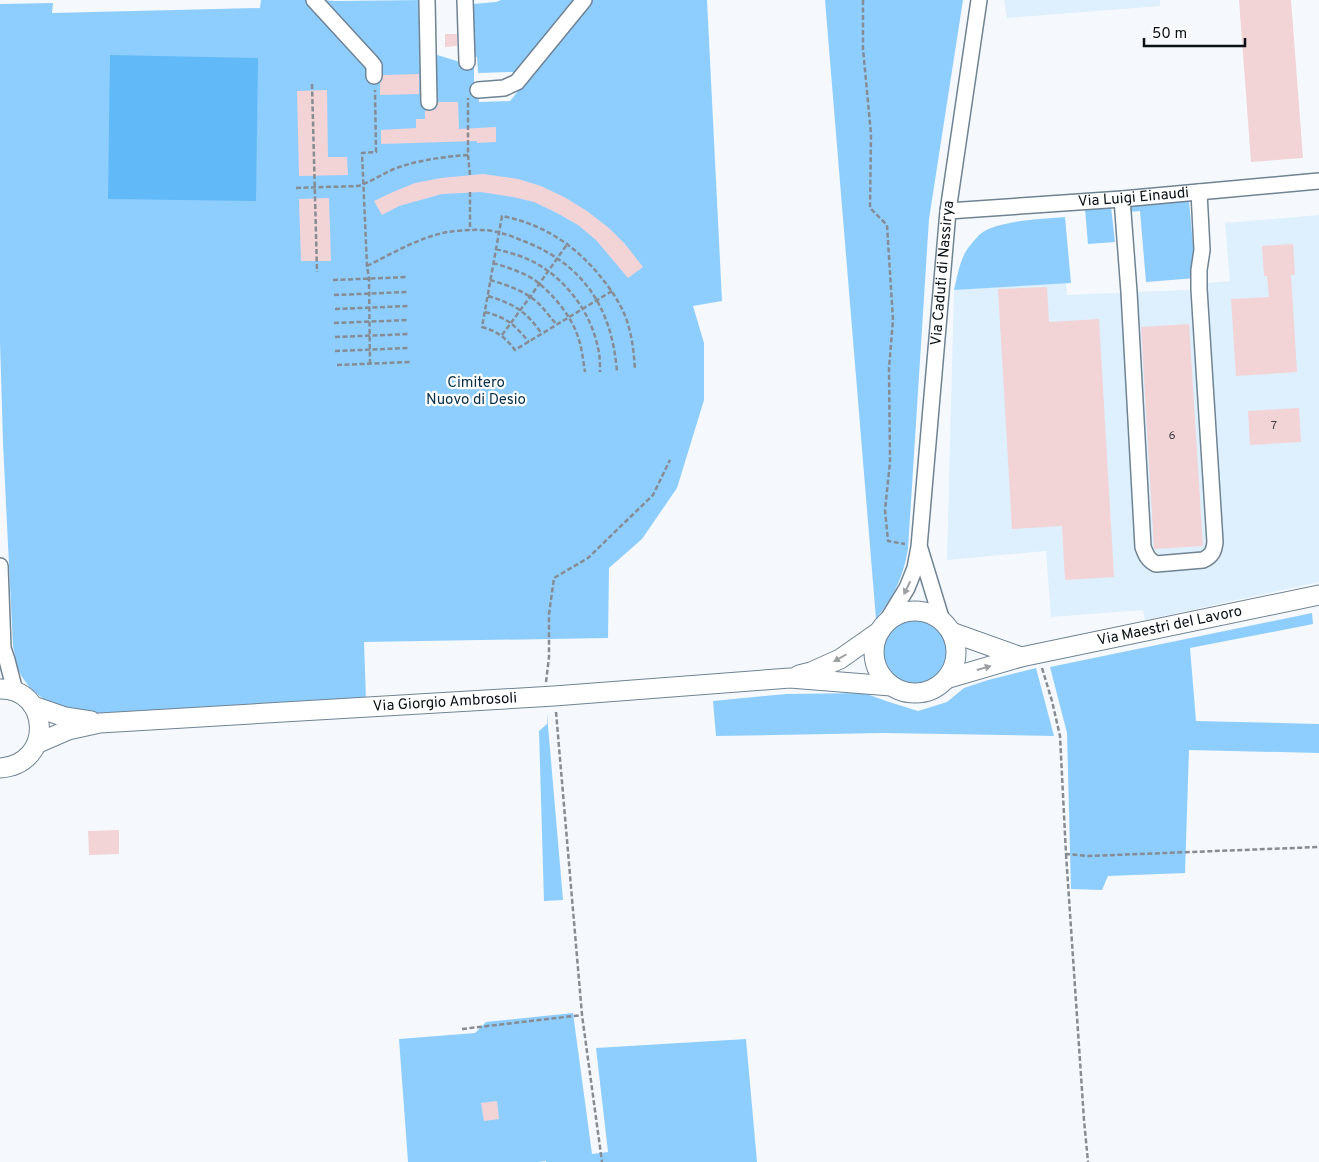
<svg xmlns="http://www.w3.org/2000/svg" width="1319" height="1162" font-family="Overpass,sans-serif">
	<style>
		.built { fill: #deeffd }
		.green { fill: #8eceff }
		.water { fill: #61b9f7 }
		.building { fill: #f2d4d6 }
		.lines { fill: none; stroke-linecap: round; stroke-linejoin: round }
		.minor-casing { stroke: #6f8393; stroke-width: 18 }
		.major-casing { stroke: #6f8393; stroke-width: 21 }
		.path { stroke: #868c91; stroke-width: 2.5; stroke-dasharray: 5 2.5; stroke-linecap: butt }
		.minor { stroke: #fff; stroke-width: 15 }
		.major { stroke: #fff; stroke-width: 19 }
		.oneway { fill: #9da0a2 }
		.labels { text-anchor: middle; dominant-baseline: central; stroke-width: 4.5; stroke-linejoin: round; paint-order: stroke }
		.number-label { font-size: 12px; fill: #434246 }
		.street-label { font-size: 15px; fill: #091116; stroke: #fff }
		.park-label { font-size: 15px; fill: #093049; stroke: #fff }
	</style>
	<rect width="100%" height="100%" fill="#f5f9fd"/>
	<!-- built -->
	<path class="built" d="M1004 0H1160V6L1007 18Z
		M1319 215V582L1145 620 1143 610 1051 617 1046 551 947 560 954 290 1066 283 1067 295 1207 289V283L1230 281 1225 223Z"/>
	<!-- green -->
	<path class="green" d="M261 0H307L369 65V76L380 75 379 62 375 56 321 0 335 1 424 0 425 74H434V54L460 62H474V82H478L479 102 510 101 592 0H707L722 301 693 306 704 343V400L677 488 642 539 609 568 608 638 364 642 366 699 90 714C62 711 33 699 20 673 16 665 15 655 13 646L3 443 0 342V4L53 3 52 13 260 8Z
		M501 0H575L514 72 478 73 477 57H473V4L496 2Z
		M825 0H963L929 219 908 549C903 578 894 596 876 619Z
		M1189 201 1196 278 1146 282 1140 211 1129 212V206Z
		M1111 207 1115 242 1088 244 1085 209Z
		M1065 217 1071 283 954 290C957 278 959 264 965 253 968 247 975 240 979 235 995 220 1044 219 1065 217Z
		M1312 613 1313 624 1190 648 1196 721 1319 724V753L1189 750 1185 873 1108 876 1102 890 1071 889 1067 733 1050 667Z
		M883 652a32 32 0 1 1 64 0a32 32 0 1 1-64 0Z
		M1036 668 1054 736 883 733 716 736 713 701 786 694 864 693 886 701 918 711 947 702 964 688 988 680Z
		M547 714 563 900 544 901 539 731 547 724Z
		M573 1013 592 1154 608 1152 596 1048 746 1039 757 1162H546V1161L538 1162H408L399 1039 475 1033 486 1022Z"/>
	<!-- water -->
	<path class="water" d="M110 55 258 58 256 201 108 199Z"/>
	<!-- building -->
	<path class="building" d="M1239 0H1291L1303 158 1251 162Z
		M445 34H457V46L445 47Z
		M419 74V94L380 95V83L382 80 383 75Z
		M327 90 328 157H347L348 175 299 176 297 91Z
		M438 102H458L459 129 496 127V142L477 143V141L381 144V130L416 128V119H425V110L430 111 434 110 437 107Z
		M483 174 518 179 541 186 566 198 587 211 609 228 625 244 643 267 628 278 596 240 578 225 557 213 534 202 513 197 481 192 442 194 399 206 382 215 374 201 393 192 415 183 441 178Z
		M329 198 331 261H301L299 199Z
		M1293 244 1295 275H1291L1297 372 1236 376 1231 299 1269 297 1267 276H1264L1262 246Z
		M1047 287 1049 322 1099 319 1114 577 1065 580 1062 526 1012 529 998 289Z
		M1189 324 1203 546 1154 549 1141 327Z
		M1299 408 1301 442 1250 445 1248 411Z
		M119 830V854L89 855 88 831Z
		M497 1101 499 1119 484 1121 481 1103Z"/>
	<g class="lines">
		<defs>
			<g id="minor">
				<path d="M314 0 371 62 374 66V76"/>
				<path d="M427 0 429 102"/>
				<path d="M465 0 467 62"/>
				<path d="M478 90 504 88 517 82 584 0"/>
				<path d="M1122 199 1129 292 1143 547C1146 555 1148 560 1156 564L1203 560C1212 556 1214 551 1215 542L1199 289V270L1202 250 1199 192"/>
				<path id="s1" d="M948 211 1122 199 1319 181"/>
				<path d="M920 549 942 621"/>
				<path d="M0 566 3 648 7 660 15 691"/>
				<path id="s2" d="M885 624 907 588 915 568 919 547 948 211 979 0"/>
			</g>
			<g id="major">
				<circle cx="915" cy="652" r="41"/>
				<path d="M951 632 1021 657"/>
				<path d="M799 675 811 672 840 659 880 631"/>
				<path id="s3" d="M946 679 1021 657 1319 595"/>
				<path d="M0 689C50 688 55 764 0 768"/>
				<path d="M33 706 65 717 91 721"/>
				<path id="s4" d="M38 743 68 730 100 723 554 696 790 678 891 686"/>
			</g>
		</defs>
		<!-- minor casing -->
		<use href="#minor" class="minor-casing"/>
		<!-- major casing -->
		<use href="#major" class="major-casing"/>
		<!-- path -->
		<path class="path" d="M863 0V49L871 134 870 208 887 225 893 320 889 368 890 462 885 510 888 541 905 544
			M312 84 317 272
			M468 155 470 175
			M296 188 358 186C371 182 382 174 394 169 418 160 442 157 468 155V98
			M470 192V230
			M496 249C511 253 526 257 539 265 569 283 591 314 598 348 600 356 600 364 600 372
			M493 263C507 267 525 273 536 281 553 294 572 317 578 337 582 348 583 360 585 372
			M367 266C393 253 418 238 447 232 463 230 485 228 501 233 509 235 518 239 526 242 585 266 612 309 617 372
			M333 280 408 277
			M490 280C507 285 525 291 538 303 545 310 551 318 557 325
			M612 291 515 350C506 338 497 331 482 327L502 216C544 224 578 247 604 281 615 295 625 311 629 328 633 342 634 356 635 370
			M334 295 408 292
			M488 296C514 304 526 311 542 334
			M335 309 409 306
			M485 312C507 318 514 324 529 342
			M334 323 409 320
			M502 335 530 297 568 243
			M335 337 410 334
			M335 351 409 348
			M370 364 369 279 367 266 362 153 376 152 375 90
			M337 365 411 362
			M1042 668 1052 701 1060 736 1066 854 1088 856 1319 847
			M546 682 549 657V614L554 578 588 558 653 495 670 460
			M556 712 582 1015 602 1162
			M1066 854 1084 1120 1088 1162
			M462 1029 582 1015"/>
		<!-- minor -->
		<use href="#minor" class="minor"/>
		<!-- major -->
		<use href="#major" class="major"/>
	</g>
	<!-- one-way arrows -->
	<defs><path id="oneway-solid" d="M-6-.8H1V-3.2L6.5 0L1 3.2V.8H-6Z" transform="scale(1.25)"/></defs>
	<g class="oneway">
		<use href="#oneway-solid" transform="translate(907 588) rotate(116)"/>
		<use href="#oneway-solid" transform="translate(840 658) rotate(150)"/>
		<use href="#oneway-solid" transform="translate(984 668) rotate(-16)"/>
	</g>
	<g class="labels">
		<!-- number labels -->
		<g class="number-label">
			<text x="1274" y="426">7</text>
			<text x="1172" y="436">6</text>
		</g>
		<!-- street labels -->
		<g class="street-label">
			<text stroke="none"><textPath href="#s1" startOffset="186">Via Luigi Einaudi</textPath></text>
			<text stroke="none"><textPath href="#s2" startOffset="360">Via Caduti di Nassirya</textPath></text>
			<text stroke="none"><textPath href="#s3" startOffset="230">Via Maestri del Lavoro</textPath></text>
			<text stroke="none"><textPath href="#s4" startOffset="411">Via Giorgio Ambrosoli</textPath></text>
		</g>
		<!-- park labels -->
		<g class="park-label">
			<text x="476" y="383">Cimitero<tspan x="476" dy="17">Nuovo di Desio</tspan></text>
		</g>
	</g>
	<!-- scale -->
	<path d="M1144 38v8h101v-8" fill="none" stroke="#091116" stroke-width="2.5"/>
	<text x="1152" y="38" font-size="15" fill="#091116" stroke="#ffffff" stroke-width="4" paint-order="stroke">50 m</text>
</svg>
